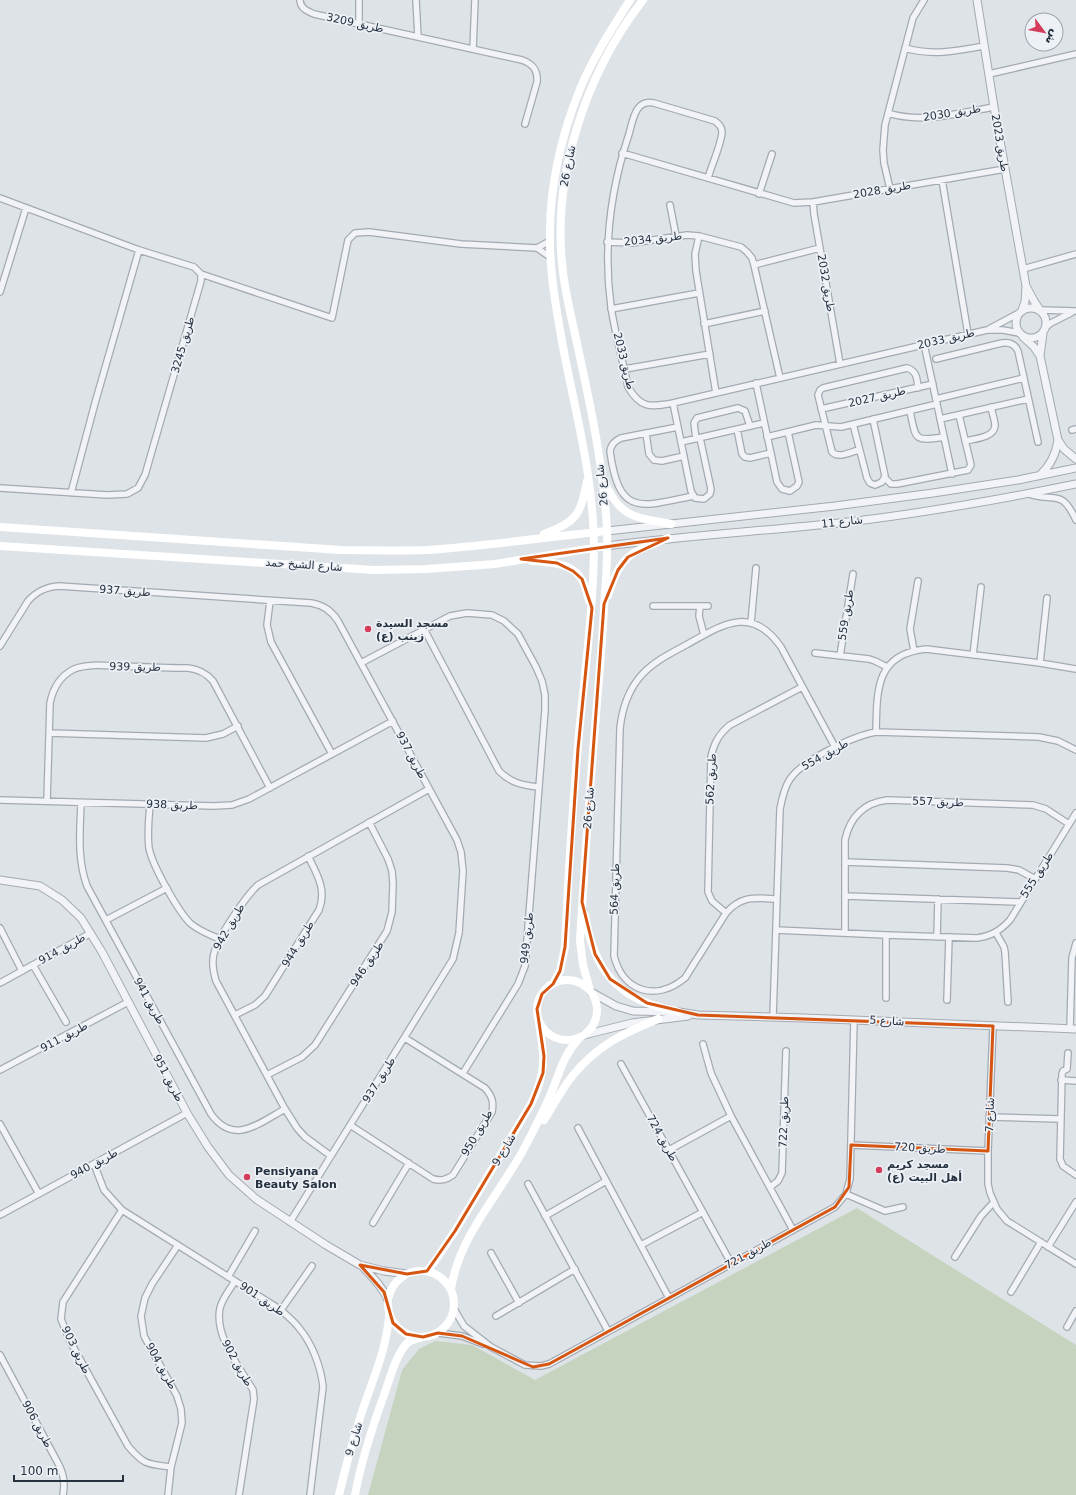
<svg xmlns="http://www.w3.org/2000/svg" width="1076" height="1495" font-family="'DejaVu Sans','Noto Naskh Arabic',sans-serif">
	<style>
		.green { fill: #c5d3bf }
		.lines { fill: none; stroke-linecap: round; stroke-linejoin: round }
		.minor-casing { stroke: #a3aab2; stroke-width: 8 }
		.tertiary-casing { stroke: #a3aab2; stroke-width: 9 }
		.minor { stroke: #f1f3f6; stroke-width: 5.5 }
		.tertiary { stroke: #f1f3f6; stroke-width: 7 }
		.secondary { stroke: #fff; stroke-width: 8 }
		.marked { fill: none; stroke: #d55511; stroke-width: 3; stroke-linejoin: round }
		.poi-dot { fill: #d43c5b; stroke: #edf1f6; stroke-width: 1.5 }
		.labels { text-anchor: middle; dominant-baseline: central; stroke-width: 3.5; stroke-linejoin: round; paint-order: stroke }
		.street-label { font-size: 11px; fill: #263140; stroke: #edf1f6 }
		.poi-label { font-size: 11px; font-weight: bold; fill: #263140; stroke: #edf1f6; text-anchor: start }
	</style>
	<rect width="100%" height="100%" fill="#dee3e8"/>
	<!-- green -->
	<path class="green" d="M857 1208 1076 1345V1495H368L402 1370 419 1349 435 1341 472 1345 535 1380Z"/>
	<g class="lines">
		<defs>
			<path id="minor" d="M300 0C300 8 307 11 314 14L522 60C533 64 538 70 537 82L525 124
				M359 0V23
				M416 0 418 37
				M905 48C932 56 957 51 984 46
				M473 49 475 0
				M989 74 1076 54
				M888 113C922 124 959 113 994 107
				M622 153 794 203 813 202 1005 169
				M708 178C711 167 722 142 722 132 722 127 719 124 715 121L654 103C635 99 633 120 629 134 610 191 603 248 611 307 615 334 623 361 628 387 641 409 650 407 673 403L987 330H1003L1019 333
				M942 180 968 334
				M890 189 884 163 883 150 885 125 913 18 924 0
				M759 194 772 154
				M0 198 139 250 194 267 201 274V281L145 475 138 488 127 494 107 495 0 488
				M813 202 814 214 840 364
				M670 205 676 236
				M699 236 695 254 696 271 716 393
				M607 242 632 243 687 235 699 236 741 247 747 252 752 258 754 265 780 378
				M537 248 550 241
				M754 265 820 248
				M1023 269 1076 254
				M201 274 332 318 348 240 355 233 369 232 461 244 537 248 550 257
				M0 292 26 208
				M611 309 699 293
				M1040 310 1076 311
				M704 324 765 311
				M1045 328 1051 323 1071 313
				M989 329 1019 313
				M924 344 952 474
				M936 359 1002 343C1009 342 1015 344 1018 351L1038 442
				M625 369 710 354
				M756 383 777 482 782 489 790 491 797 486 799 482 788 432
				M936 399 1024 378
				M673 403 691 491 695 498 704 499 710 494 711 489 700 438
				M821 409 933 384
				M910 411C916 439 913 442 944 437
				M940 419 1028 399
				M853 424 867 478 870 483 875 485 882 482 885 476 873 419
				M678 427 621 438C614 441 611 445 610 451 619 517 640 507 693 496
				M737 429 742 454 745 457 750 458 771 453
				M1072 430 1076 429
				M646 433 649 454 654 460 662 461 684 456
				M767 437 816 425 841 427 937 404
				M696 439 694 423 697 418 738 408 745 411 750 426
				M965 441C973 439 994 438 995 426 995 420 992 413 991 407
				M681 442 764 423
				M859 450C850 452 839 459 832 452L818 395 820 390 823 388 907 368C917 371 917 379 918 388
				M885 478 891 484H897L968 470 971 465 959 415
				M71 493 95 403 139 250
				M1029 494C1056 503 1061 488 1076 520
				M270 601 267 625 271 642 332 754
				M653 606H708
				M700 606 699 616 704 635
				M751 623 756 568
				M424 629 499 771C511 783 522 785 538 787
				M0 646 28 601C37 591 46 587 59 586L311 603C323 605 332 611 338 621L457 840 461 852 463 871 459 933 453 959 290 1222
				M914 651 910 629 918 581
				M815 653 869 659 875 661 887 667
				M973 655 981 587
				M840 656 853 574
				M361 663 450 616 467 613 492 615 504 621 518 634 536 667 542 681 545 695V710L525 966 518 984 463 1073
				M1040 663 1047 598
				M876 732C877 691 875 654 926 649L1040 663 1076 669
				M49 733 206 738 223 734 238 726
				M0 800 214 806 232 805 249 799 393 721
				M47 801 50 703C53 688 60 676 74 669 89 663 108 666 123 666 145 667 167 668 188 668 199 669 206 673 213 681L270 788
				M81 803C80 831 77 859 87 886L211 1114C234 1146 259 1123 285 1109
				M150 804C149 818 147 834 149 848 152 865 178 911 190 923 199 931 210 935 220 939
				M845 862 1007 868 1019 870 1035 879
				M845 896 1020 902
				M777 899C755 898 742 895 726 913L685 978C656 1002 623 992 614 956L620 728C622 710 627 693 639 678 651 663 669 654 686 645 722 625 751 604 781 647L835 747
				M726 913 712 901 708 892 711 757C714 743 719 734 730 725L802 687
				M106 920 167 888
				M0 928 22 971
				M776 930 886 935 977 938C991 936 1000 931 1010 920L1076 813
				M845 933V840C850 817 864 803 887 800L1033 805 1046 809 1069 824
				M996 933 1004 947 1005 952 1008 1002
				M937 937 938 899
				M33 965 66 1022
				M0 983 91 933
				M886 998V935
				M947 1000 949 937
				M235 1015 255 1005 265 996 319 910C327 890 317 874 308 856
				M773 1017 780 809C782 798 784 788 790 779 803 760 853 736 876 732L1039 737 1058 741 1076 750
				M993 1026 988 1151V1184L990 1193 997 1209 1007 1221 1076 1264
				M1070 1029 1072 958 1076 943
				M703 1044 711 1073 731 1116 793 1230
				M1068 1053 1067 1069 1063 1071 1062 1074 1060 1159 1063 1166 1076 1175
				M621 1064 731 1263
				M0 1070 128 1002
				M267 1075 302 1057 315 1045 387 931 392 912 393 884 392 871 388 859 369 822
				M1061 1080 1076 1081
				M990 1117 1060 1119
				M0 1124 39 1194
				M350 1125 433 1179C441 1181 446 1180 453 1175L492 1112C494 1102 492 1096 485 1088L405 1038
				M578 1128 669 1298
				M851 1145 988 1151
				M669 1150 731 1116
				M331 1156 305 1137 297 1128 285 1109 216 981C213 971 211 960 215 950 220 934 246 896 258 885L429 789
				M94 1164 104 1190 122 1210 281 1310C287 1316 294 1321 299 1328 312 1343 321 1367 323 1387L310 1495
				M528 1184 608 1331
				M770 1187 778 1181 782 1173 786 1051
				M846 1194 885 1211 903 1207
				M122 1210 63 1302 61 1319 70 1341 128 1446C144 1465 147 1464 171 1467
				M0 1215 187 1113
				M545 1216 606 1181
				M373 1223 409 1163
				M641 1245 703 1212
				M1048 1247 1076 1202
				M491 1253 519 1303
				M955 1257 981 1216 993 1203
				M228 1277 255 1231
				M235 1281C230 1289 222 1299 220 1308 214 1336 240 1368 253 1390L254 1399 239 1495
				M1011 1292 1041 1242
				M454 1309 464 1326 491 1347 525 1365 541 1366 549 1364 835 1207 846 1194 850 1179 854 1020
				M281 1310 312 1266
				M496 1316 575 1269
				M1067 1327 1076 1311
				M438 1333 462 1336 483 1344
				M0 1355 59 1465C64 1476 65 1483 63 1495
				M168 1495 171 1467 182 1423 181 1409 177 1396 144 1336 141 1316 145 1298 152 1284 178 1245"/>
			<path id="tertiary" d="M977 0 994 107 1026 286 1025 302 1022 310
				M1026 286 1034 301 1040 310
				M1016 323a15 15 0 1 1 30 0a15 15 0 1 1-30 0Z
				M1023 337 1034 347 1040 356
				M1058 440 1064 449 1076 459
				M1040 475C1051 465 1056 454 1058 440L1040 356 1043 333
				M607 531 835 506 933 493 1018 480 1076 468
				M606 546C684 536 762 531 839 523 919 514 998 500 1076 484
				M0 880 40 886 62 900 81 918 102 952 187 1113 208 1147 229 1175 256 1199 326 1245 360 1265 384 1271 407 1274
				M591 992 616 1006 633 1011 679 1012 698 1015 804 1018 1076 1029
				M584 1035 632 1023 688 1016
				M362 1266C372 1277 382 1286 388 1300"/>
		</defs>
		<!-- minor casing -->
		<use href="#minor" class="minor-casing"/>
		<!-- tertiary casing -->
		<use href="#tertiary" class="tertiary-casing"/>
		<!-- minor -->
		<use href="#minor" class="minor"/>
		<!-- tertiary -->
		<use href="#tertiary" class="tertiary"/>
		<!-- secondary -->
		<path class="secondary" d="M605 483C621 519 636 517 671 524
			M0 527 341 550C370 550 398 551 427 550 487 546 547 537 607 531
			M544 534C577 521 580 516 587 481
			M0 546 374 570 426 569 495 564 606 546
			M532 561C549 562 573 563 582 580 586 587 587 594 589 601
			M608 596C611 586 614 576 620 567 630 550 651 545 668 538
			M585 915C592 956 606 987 647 1003 657 1007 669 1009 679 1012
			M537 1010a30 30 0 1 1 60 0a30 30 0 1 1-60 0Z
			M553 984 560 971 565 947C568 876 573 804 579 733 585 672 593 611 594 549 594 479 576 415 563 347 557 313 550 276 550 241 549 190 561 136 580 89 593 58 612 28 630 0
			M590 990 583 965 580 941C584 870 589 799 595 728 598 688 602 648 604 608 606 582 608 556 607 530 604 469 591 408 578 348 573 323 566 298 563 272 551 178 585 74 643 0
			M544 1120C554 1105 562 1088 574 1074 598 1045 624 1033 658 1019
			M388 1304a33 33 0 1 1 66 0a33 33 0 1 1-66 0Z
			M427 1271 435 1261 455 1231 531 1104C548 1069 544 1054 538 1017
			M451 1289C459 1235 501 1193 526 1145 535 1127 545 1109 552 1091 561 1069 563 1056 580 1037
			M339 1495C345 1469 352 1444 360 1418 371 1383 386 1353 389 1316
			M355 1495C361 1461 372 1428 384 1395 390 1378 395 1358 406 1344 410 1340 415 1339 420 1338"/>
	</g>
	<!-- marked area -->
	<path class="marked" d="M668 538 628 557 618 570 604 604 582 902 595 954 610 979 647 1003 698 1015 993 1026 988 1151 851 1145 849 1187 835 1207 549 1364 533 1367 462 1336 438 1333 423 1337 406 1334 393 1323 384 1292 360 1265 407 1274 427 1271 455 1231 531 1104 543 1073 544 1056 537 1009 542 994 553 984 560 971 565 947 578 749 592 608 582 579 573 571 557 563 521 559Z"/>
	<!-- markers -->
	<g class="poi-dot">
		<circle cx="368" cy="629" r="4"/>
		<circle cx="879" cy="1170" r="4"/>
		<circle cx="247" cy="1177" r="4"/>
	</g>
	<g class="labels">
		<!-- street labels -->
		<g class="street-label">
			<text transform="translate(355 23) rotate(12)">طريق 3209</text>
			<text transform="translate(952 113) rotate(-9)">طريق 2030</text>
			<text transform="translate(1000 143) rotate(80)">طريق 2023</text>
			<text transform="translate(568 166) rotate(-79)">شارع 26</text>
			<text transform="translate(882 190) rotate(-10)">طريق 2028</text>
			<text transform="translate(653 239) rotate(-6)">طريق 2034</text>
			<text transform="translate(826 283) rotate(80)">طريق 2032</text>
			<text transform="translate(946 339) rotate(-13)">طريق 2033</text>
			<text transform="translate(183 345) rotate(-74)">طريق 3245</text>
			<text transform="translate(624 361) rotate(76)">طريق 2033</text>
			<text transform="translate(877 397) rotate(-13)">طريق 2027</text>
			<text transform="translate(602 485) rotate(-96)">شارع 26</text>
			<text transform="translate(842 522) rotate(-6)">شارع 11</text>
			<text transform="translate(304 565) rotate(4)">شارع الشيخ حمد</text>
			<text transform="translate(125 591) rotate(4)">طريق 937</text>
			<text transform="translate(846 615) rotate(-81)">طريق 559</text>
			<text transform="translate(135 667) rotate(1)">طريق 939</text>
			<text transform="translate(411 755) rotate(62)">طريق 937</text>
			<text transform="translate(825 755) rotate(-29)">طريق 554</text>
			<text transform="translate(711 779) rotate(-87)">طريق 562</text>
			<text transform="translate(938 802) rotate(2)">طريق 557</text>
			<text transform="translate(172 805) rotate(2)">طريق 938</text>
			<text transform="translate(589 808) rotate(-86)">شارع 26</text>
			<text transform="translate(1037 875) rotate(-58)">طريق 555</text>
			<text transform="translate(615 889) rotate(-88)">طريق 564</text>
			<text transform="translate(229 927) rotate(-60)">طريق 942</text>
			<text transform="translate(527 938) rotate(-84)">طريق 949</text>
			<text transform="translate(298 944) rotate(-59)">طريق 944</text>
			<text transform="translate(62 949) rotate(-29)">طريق 914</text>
			<text transform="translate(367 964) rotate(-57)">طريق 946</text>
			<text transform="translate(149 1001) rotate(61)">طريق 941</text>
			<text transform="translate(887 1021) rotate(3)">شارع 5</text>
			<text transform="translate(64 1037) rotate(-28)">طريق 911</text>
			<text transform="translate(168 1078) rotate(62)">طريق 951</text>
			<text transform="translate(379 1080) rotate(-58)">طريق 937</text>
			<text transform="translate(990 1115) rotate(-88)">شارع 7</text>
			<text transform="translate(784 1122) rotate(-88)">طريق 722</text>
			<text transform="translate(477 1133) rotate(-60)">طريق 950</text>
			<text transform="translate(662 1138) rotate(61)">طريق 724</text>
			<text transform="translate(920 1148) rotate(3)">طريق 720</text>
			<text transform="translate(504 1150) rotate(-59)">شارع 9</text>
			<text transform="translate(94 1164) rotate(-28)">طريق 940</text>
			<text transform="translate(748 1254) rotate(-29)">طريق 721</text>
			<text transform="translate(262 1299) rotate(34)">طريق 901</text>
			<text transform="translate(76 1350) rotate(64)">طريق 903</text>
			<text transform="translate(237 1363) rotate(61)">طريق 902</text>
			<text transform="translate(161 1366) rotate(61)">طريق 904</text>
			<text transform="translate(37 1424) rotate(62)">طريق 906</text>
			<text transform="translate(354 1439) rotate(-73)">شارع 9</text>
		</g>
		<!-- poi labels -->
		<g class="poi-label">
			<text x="376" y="623">مسجد السيدة<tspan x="376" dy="13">زينب (ع)</tspan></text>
			<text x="887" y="1164">مسجد كريم<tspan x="887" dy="13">أهل البيت (ع)</tspan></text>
			<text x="255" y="1171">Pensiyana<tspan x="255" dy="13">Beauty Salon</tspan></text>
		</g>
	</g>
	<!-- north arrow -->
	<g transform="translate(1044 32) rotate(122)"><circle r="19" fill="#edf1f6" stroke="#9da4ad"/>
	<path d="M0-3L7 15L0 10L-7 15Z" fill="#d43c5b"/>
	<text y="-6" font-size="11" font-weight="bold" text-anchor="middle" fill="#263140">ش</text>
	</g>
	<!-- scale -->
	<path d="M14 1475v6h109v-6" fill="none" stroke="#263140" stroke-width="2"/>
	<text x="20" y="1475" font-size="12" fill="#263140" stroke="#edf1f6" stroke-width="3" paint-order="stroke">100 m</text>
</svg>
